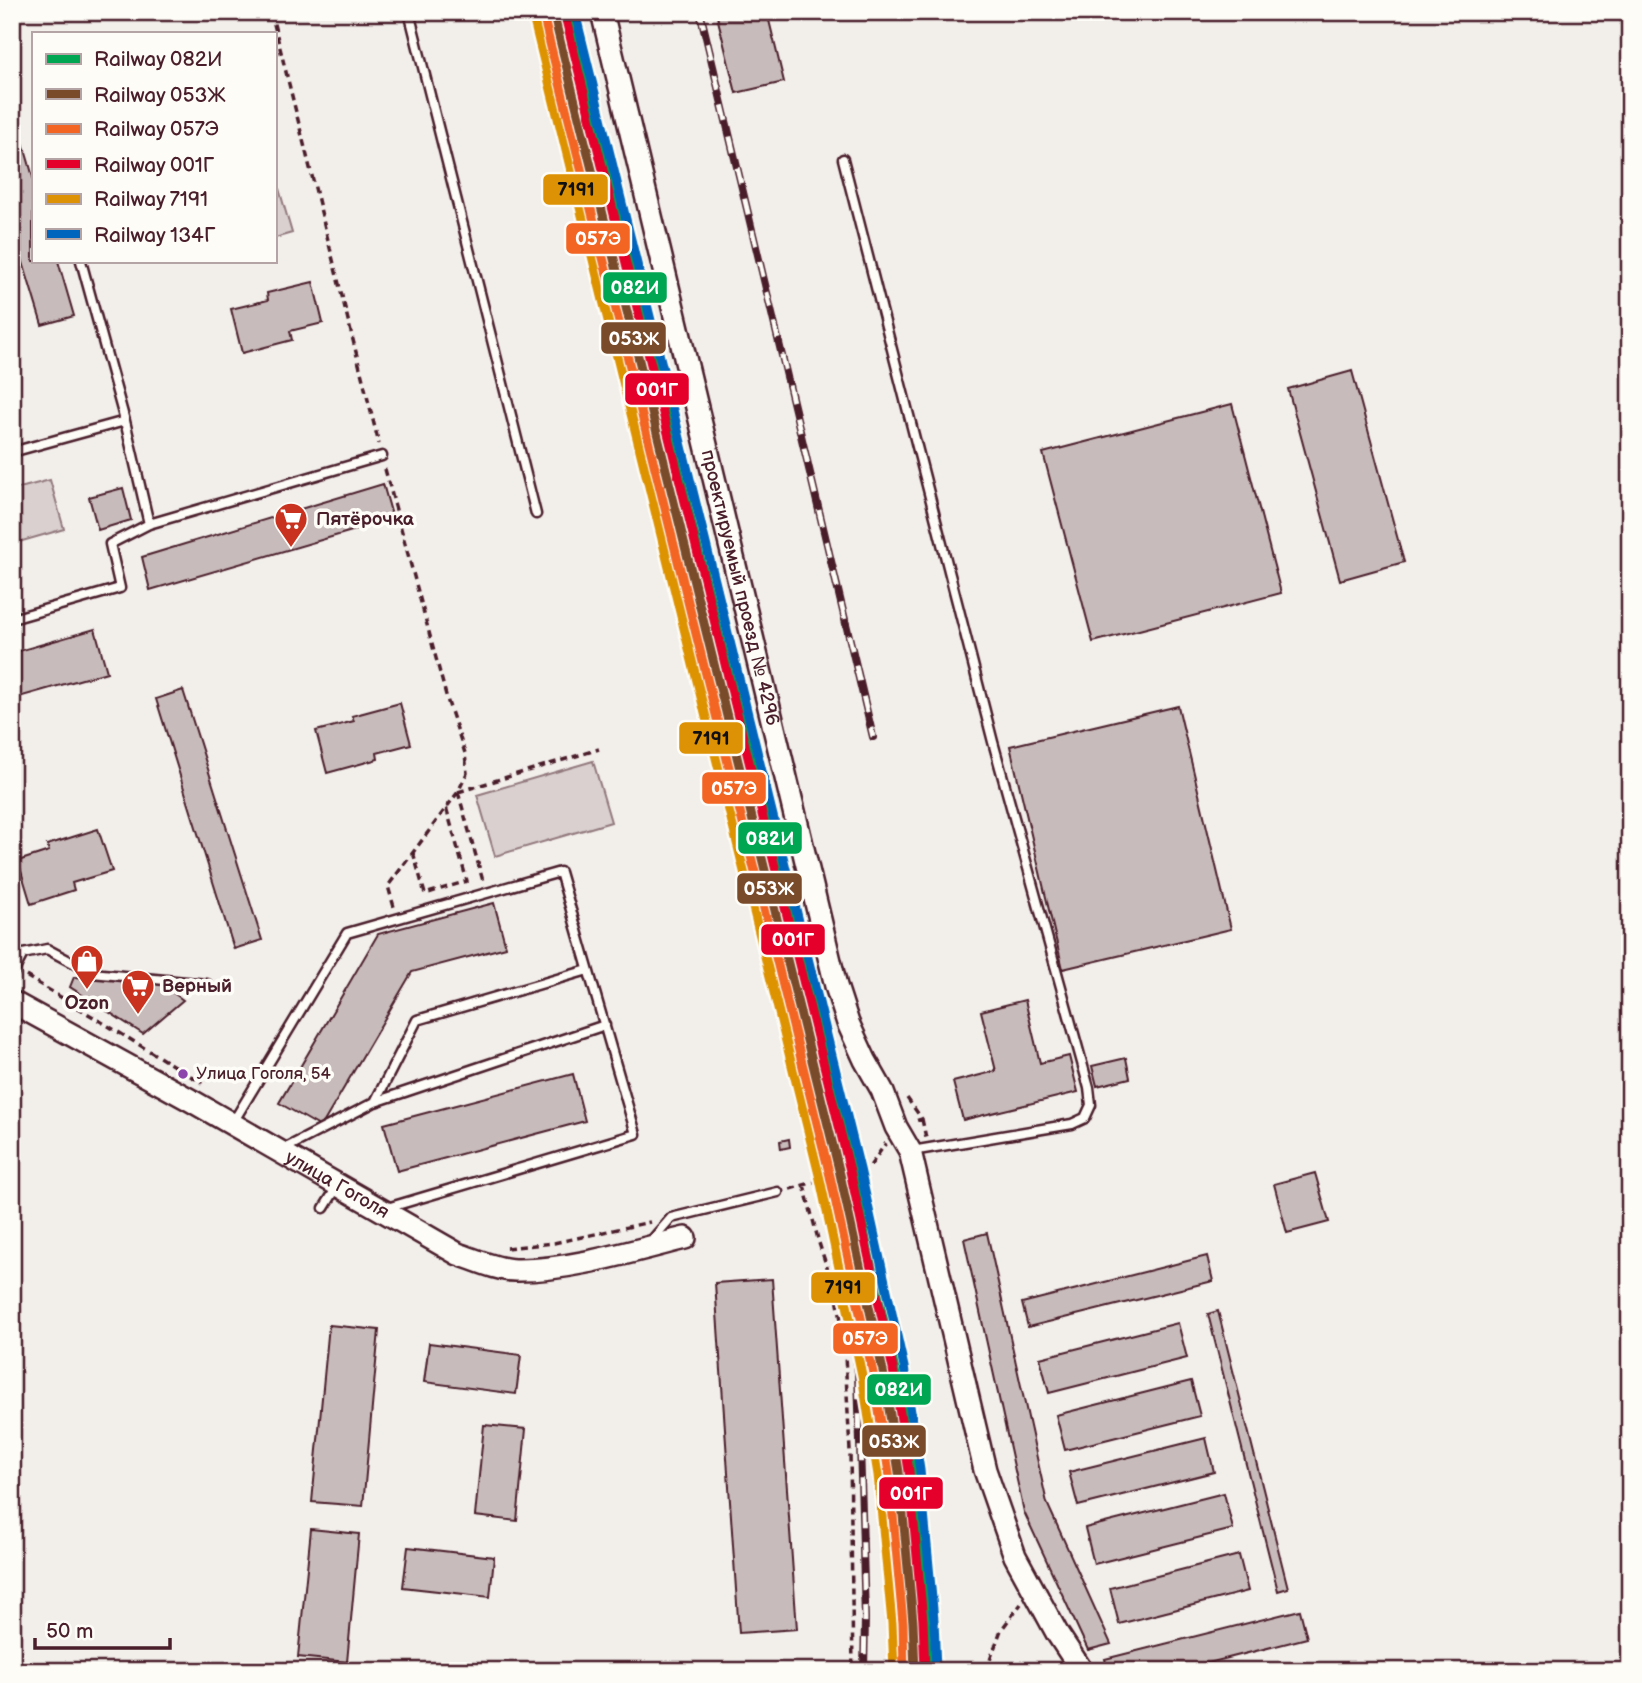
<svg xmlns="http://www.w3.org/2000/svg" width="1642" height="1683" font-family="'Balsamiq Sans',sans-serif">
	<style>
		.green { fill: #d9d0cf; stroke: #92787d; stroke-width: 2 }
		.building { fill: #c8bbbb; stroke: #4a1f2b; stroke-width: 2 }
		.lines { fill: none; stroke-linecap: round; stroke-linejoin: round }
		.lane-casing { stroke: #4a1f2b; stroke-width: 13 }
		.secondary-casing { stroke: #4a1f2b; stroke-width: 26 }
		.path { stroke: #4a1f2b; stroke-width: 3.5; stroke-dasharray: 7 5; stroke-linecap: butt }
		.lane { stroke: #fdfcf7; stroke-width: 8 }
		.secondary { stroke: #fdfcf7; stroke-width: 21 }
		.rail-casing { stroke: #4a1f2b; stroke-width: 8 }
		.rail { stroke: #fdfcf7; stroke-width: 5; stroke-dasharray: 16; stroke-linecap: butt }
		.rail-1-casing { stroke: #fdfcf7; stroke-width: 14 }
		.rail-2-casing { stroke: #fdfcf7; stroke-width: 14 }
		.rail-3-casing { stroke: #fdfcf7; stroke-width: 14 }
		.rail-4-casing { stroke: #fdfcf7; stroke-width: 14 }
		.rail-5-casing { stroke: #fdfcf7; stroke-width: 14 }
		.rail-6-casing { stroke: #fdfcf7; stroke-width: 14 }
		.rail-1 { stroke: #00a651; stroke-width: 9 }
		.rail-2 { stroke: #7a4b2a; stroke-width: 9 }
		.rail-3 { stroke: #f26522; stroke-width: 9 }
		.rail-4 { stroke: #e4002b; stroke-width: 9 }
		.rail-5 { stroke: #dd9206; stroke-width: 9 }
		.rail-6 { stroke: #0065bd; stroke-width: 9 }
		.bus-dot { fill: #8e44ad; stroke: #fdfcf7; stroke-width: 2.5 }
		.labels { text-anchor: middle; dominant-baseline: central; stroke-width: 7; stroke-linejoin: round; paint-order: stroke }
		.bus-label { font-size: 17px; fill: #4a1f2b; stroke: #fdfcf7; text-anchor: start }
		.poi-label { font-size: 19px; font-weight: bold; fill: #4a1f2b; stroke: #fdfcf7; text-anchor: start }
		.street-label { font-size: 19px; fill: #4a1f2b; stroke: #fdfcf7 }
		.line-badge { stroke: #fdfcf7; stroke-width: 2.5 }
		.badge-label { font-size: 19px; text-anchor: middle; font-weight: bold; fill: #fff }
		.pale-badge-label { font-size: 19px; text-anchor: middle; font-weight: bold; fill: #111 }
	</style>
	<rect width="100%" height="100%" fill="#f2efeb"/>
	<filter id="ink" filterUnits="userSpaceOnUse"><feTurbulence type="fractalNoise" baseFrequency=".0143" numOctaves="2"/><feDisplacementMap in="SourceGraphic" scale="14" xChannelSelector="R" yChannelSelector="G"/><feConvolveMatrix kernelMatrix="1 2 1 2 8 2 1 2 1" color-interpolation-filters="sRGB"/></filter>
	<g filter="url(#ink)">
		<!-- green -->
		<path class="green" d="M275 175 292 233 275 238Z
			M50 480 64 529 12 544V490Z
			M593 761 611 822 495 856 477 795Z"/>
		<!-- building -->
		<path class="building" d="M716 12H767L784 82 736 93Z
			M12 105 33 177V261H58L74 316 42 325 12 226Z
			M313 282 323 323 290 331 292 340 242 353 231 309 268 300 267 293Z
			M1352 371 1404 562 1340 580 1288 389Z
			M1232 404 1281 593 1093 642 1043 453Z
			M383 484 393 519 150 590 142 557Z
			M123 488 131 520 98 530 89 497Z
			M95 629 107 672 12 699V653Z
			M183 690 262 940 234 949 156 699Z
			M400 703 411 744 377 753 378 759 327 773 316 731 354 721 352 716Z
			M1178 706 1231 929 1063 969 1010 746Z
			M98 829 112 871 72 883 74 890 31 904 18 861 49 851 47 845Z
			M494 903 506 947 412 972 321 1127 279 1103 378 934Z
			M74 977 160 983 183 1000 143 1034 70 987Z
			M1025 1000 1040 1063 1069 1056 1078 1092 963 1120 953 1082 996 1071 981 1011Z
			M1126 1058 1130 1078 1097 1086 1092 1066Z
			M573 1074 585 1121 397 1171 384 1124Z
			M789 1139 790 1147 781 1149 780 1141Z
			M1315 1173 1329 1222 1287 1233 1274 1184Z
			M987 1233 1047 1503 1111 1644 1088 1650 1024 1512 964 1239Z
			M1207 1256 1213 1281 1028 1327 1022 1303Z
			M772 1279 797 1629 739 1633 715 1283Z
			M1218 1311 1288 1588 1278 1591 1208 1314Z
			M1178 1323 1187 1358 1049 1393 1040 1358Z
			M329 1325 379 1330 363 1506 312 1502Z
			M429 1343 521 1355 516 1394 424 1382Z
			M1191 1381 1200 1416 1065 1450 1056 1415Z
			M484 1425 526 1429 517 1521 475 1516Z
			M1206 1438 1214 1472 1078 1506 1069 1472Z
			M1224 1493 1233 1529 1094 1564 1085 1528Z
			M311 1529 359 1534 347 1662 298 1657Z
			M408 1547 494 1557 490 1597 403 1587Z
			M1239 1555 1248 1591 1119 1624 1110 1588Z
			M1300 1610 1307 1638 1177 1671H1108L1105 1659Z"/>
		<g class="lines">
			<defs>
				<path id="lane" d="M409 12 536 514
					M843 159 993 742 1089 1088 1091 1105 1085 1118 1072 1124 912 1151
					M81 261 125 421
					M12 452 125 421 149 524
					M12 619 120 588 110 544 149 524 382 456
					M12 975 23 954 47 949 92 973 207 984
					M375 1102 605 1025
					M232 1124 347 933 560 872 636 1134 387 1208
					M282 1150 375 1102 417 1020 588 970
					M324 1208 337 1187
					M651 1241 671 1218 778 1192"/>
				<g id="secondary">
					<path id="s1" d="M602 12 836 986 848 1023 865 1060 882 1090 896 1127 910 1151 985 1470 1015 1556 1057 1633 1082 1671"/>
					<path id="s2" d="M12 1002 192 1101 458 1254C476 1260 497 1270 515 1270 568 1271 633 1251 685 1238"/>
				</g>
			</defs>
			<!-- lane casing -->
			<use href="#lane" class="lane-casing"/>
			<!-- secondary casing -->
			<use href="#secondary" class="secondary-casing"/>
			<!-- path -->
			<path class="path" d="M271 12 379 444
				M385 469 447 699 465 753 467 773 458 792 388 886 394 907
				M458 792 599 749
				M458 792 483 881
				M413 852 425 894 467 881 446 807
				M26 976 202 1083
				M907 1098 922 1119 915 1121
				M922 1119 926 1138
				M804 1185 819 1243 837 1298 844 1336 850 1451 853 1671
				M790 1189 870 1166 886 1143
				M506 1248 554 1243 650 1222
				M986 1671 1001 1630 1021 1604"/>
			<!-- lane -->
			<use href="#lane" class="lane"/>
			<!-- secondary -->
			<use href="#secondary" class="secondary"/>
			<defs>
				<path id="rail" d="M538 12 792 1037 844 1267 858 1373 865 1618 864 1671
					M700 12 873 737"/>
			</defs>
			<!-- rail casing -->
			<use href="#rail" class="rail-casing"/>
			<!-- rail -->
			<use href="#rail" class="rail"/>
			<defs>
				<path id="rail-1" d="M569 12 693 529 853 1170 868 1251 907 1424 920 1520 928 1671"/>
				<path id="rail-2" d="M553 12 840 1174 883 1371 899 1472 913 1622 915 1671"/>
				<path id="rail-3" d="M543 15 830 1176 873 1373 889 1473 903 1623 904 1671"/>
				<path id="rail-4" d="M564 12 850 1171 893 1369 909 1471 923 1621 925 1671"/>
				<path id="rail-5" d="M533 17 820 1179 862 1375 878 1475 892 1623 894 1671"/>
				<path id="rail-6" d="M575 12 860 1169 904 1367 920 1470 934 1620 936 1670"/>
			</defs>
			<!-- rail-1 casing -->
			<use href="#rail-1" class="rail-1-casing"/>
			<!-- rail-2 casing -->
			<use href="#rail-2" class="rail-2-casing"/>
			<!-- rail-3 casing -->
			<use href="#rail-3" class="rail-3-casing"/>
			<!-- rail-4 casing -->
			<use href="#rail-4" class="rail-4-casing"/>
			<!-- rail-5 casing -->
			<use href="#rail-5" class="rail-5-casing"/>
			<!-- rail-6 casing -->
			<use href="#rail-6" class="rail-6-casing"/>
			<!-- rail-1 -->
			<use href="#rail-1" class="rail-1"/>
			<!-- rail-2 -->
			<use href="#rail-2" class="rail-2"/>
			<!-- rail-3 -->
			<use href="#rail-3" class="rail-3"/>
			<!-- rail-4 -->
			<use href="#rail-4" class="rail-4"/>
			<!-- rail-5 -->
			<use href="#rail-5" class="rail-5"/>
			<!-- rail-6 -->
			<use href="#rail-6" class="rail-6"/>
		</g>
	</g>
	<!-- icons -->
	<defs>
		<symbol id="supermarket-pin" viewBox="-11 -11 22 30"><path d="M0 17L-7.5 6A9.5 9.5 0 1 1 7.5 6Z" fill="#c8321e" stroke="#fdfcf7"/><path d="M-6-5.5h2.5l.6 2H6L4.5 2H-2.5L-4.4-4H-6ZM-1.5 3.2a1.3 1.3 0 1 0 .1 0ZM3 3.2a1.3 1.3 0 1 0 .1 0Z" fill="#fff"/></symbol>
		<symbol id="shop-pin" viewBox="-11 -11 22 30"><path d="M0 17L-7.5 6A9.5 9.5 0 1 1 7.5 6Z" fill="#c8321e" stroke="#fdfcf7"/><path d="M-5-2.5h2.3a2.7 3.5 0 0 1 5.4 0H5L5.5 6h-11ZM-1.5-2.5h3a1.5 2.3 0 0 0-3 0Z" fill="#fff"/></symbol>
	</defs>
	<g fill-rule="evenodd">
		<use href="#supermarket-pin" x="272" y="500" width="38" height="52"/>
		<use href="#shop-pin" x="68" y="942" width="38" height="52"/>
		<use href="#supermarket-pin" x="119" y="967" width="38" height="52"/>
	</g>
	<!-- markers -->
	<circle class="bus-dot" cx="183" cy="1074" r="6"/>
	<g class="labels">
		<!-- bus labels -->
		<g class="bus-label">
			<text x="196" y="1074">Улица Гоголя, 54</text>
		</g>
		<!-- poi labels -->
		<g class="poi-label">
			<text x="316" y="519">Пятёрочка</text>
			<text x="162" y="986">Верный</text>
			<text x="87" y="1003" text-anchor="middle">Ozon</text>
		</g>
		<!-- street labels -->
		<g class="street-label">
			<text stroke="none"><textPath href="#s1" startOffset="592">проектируемый проезд № 4296</textPath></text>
			<text stroke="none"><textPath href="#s2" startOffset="373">улица Гоголя</textPath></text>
		</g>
	</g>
	<g class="line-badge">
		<rect x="542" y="173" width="67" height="33" rx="7" fill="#dd9206"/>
		<rect x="565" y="222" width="66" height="33" rx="7" fill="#f26522"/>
		<rect x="602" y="271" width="66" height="33" rx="7" fill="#00a651"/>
		<rect x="600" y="321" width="67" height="34" rx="7" fill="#7a4b2a"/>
		<rect x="624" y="372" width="66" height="34" rx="7" fill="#e4002b"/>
		<rect x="678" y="721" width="66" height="34" rx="7" fill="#dd9206"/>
		<rect x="701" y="771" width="66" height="34" rx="7" fill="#f26522"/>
		<rect x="737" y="821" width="66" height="34" rx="7" fill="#00a651"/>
		<rect x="736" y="872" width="67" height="33" rx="7" fill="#7a4b2a"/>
		<rect x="760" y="923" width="66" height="33" rx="7" fill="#e4002b"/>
		<rect x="810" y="1271" width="66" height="33" rx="7" fill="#dd9206"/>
		<rect x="832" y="1322" width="67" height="33" rx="7" fill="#f26522"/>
		<rect x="866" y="1373" width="66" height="33" rx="7" fill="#00a651"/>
		<rect x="861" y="1424" width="66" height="34" rx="7" fill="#7a4b2a"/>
		<rect x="878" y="1476" width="66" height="34" rx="7" fill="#e4002b"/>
	</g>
	<g class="badge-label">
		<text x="598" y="245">057Э</text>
		<text x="635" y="294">082И</text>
		<text x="634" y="345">053Ж</text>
		<text x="657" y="396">001Г</text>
		<text x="734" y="795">057Э</text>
		<text x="770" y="845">082И</text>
		<text x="769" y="895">053Ж</text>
		<text x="793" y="946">001Г</text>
		<text x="865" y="1345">057Э</text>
		<text x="899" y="1396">082И</text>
		<text x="894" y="1448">053Ж</text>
		<text x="911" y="1500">001Г</text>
	</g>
	<g class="pale-badge-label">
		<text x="576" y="196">7191</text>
		<text x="711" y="745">7191</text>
		<text x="843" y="1294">7191</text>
	</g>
	<!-- margin -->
	<rect width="1642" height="1683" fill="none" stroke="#fdfcf7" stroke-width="42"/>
	<rect x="21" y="21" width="1600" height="1641" fill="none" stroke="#4a1f2b" stroke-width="2.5" filter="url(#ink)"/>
	<!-- legend -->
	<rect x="32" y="32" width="245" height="231" fill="#fdfcf7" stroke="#b5a4a5" stroke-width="2"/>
	<rect x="46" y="54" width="35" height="10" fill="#00a651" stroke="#b5a4a5" stroke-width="2"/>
	<text x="94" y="66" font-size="21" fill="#4a1f2b">Railway 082И</text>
	<rect x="46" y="89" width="35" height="10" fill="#7a4b2a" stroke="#b5a4a5" stroke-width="2"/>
	<text x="94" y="102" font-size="21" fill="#4a1f2b">Railway 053Ж</text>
	<rect x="46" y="124" width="35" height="10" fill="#f26522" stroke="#b5a4a5" stroke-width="2"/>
	<text x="94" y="136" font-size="21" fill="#4a1f2b">Railway 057Э</text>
	<rect x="46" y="159" width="35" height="10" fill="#e4002b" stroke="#b5a4a5" stroke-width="2"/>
	<text x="94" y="172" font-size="21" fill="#4a1f2b">Railway 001Г</text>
	<rect x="46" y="194" width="35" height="10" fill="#dd9206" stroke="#b5a4a5" stroke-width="2"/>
	<text x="94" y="206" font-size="21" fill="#4a1f2b">Railway 7191</text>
	<rect x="46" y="229" width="35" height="10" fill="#0065bd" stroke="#b5a4a5" stroke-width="2"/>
	<text x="94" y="242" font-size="21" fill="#4a1f2b">Railway 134Г</text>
	<!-- scale -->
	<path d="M35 1638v10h135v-10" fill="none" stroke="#4a1f2b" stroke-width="3.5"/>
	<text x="46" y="1638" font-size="21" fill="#4a1f2b" stroke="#fdfcf7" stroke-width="5" paint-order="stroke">50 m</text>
</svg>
